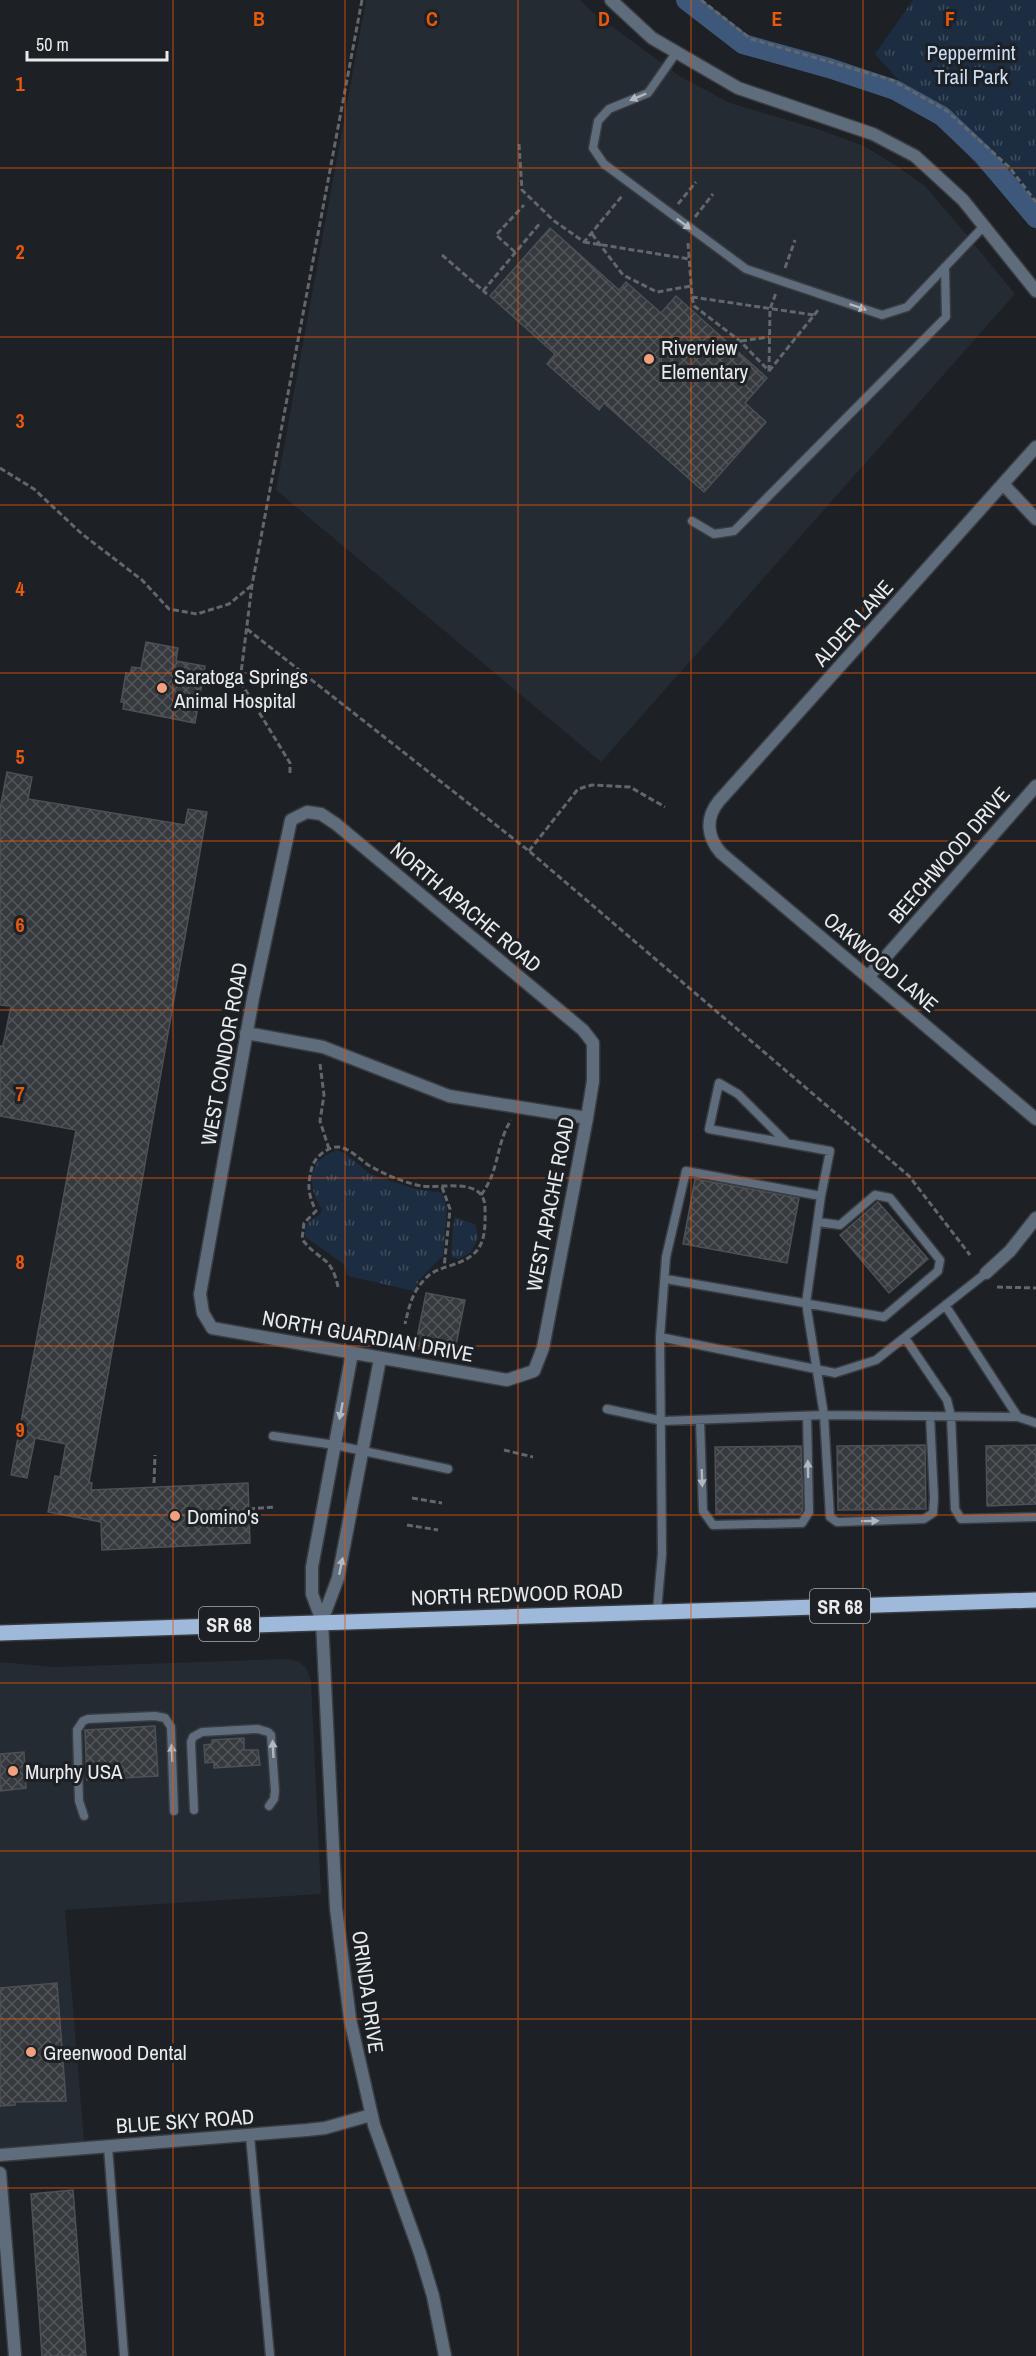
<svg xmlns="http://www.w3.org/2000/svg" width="1036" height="2356" font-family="'Archivo Narrow',sans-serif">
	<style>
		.built { fill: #242b33 }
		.park { fill: url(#park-tufts) }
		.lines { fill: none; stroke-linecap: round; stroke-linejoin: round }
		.canal { stroke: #3d587a; stroke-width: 20 }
		.building { fill: url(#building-cross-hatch); stroke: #4d5055; stroke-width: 1.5 }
		.service-casing { stroke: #393c40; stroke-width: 11 }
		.minor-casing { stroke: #393c40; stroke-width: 15 }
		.tertiary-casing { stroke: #393c40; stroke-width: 15 }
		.primary-casing { stroke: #393c40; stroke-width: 18 }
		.path { stroke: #63666a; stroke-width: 3; stroke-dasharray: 6 3; stroke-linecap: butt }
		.service { stroke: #5f6c7c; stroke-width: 8 }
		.minor { stroke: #5f6c7c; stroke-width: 12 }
		.tertiary { stroke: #5f6c7c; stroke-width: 12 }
		.primary { stroke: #9fb9da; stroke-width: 15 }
		.oneway { fill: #b1b8c0 }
		.grid { fill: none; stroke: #e8590c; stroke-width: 1.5; stroke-opacity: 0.55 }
		.poi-dot { fill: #f1a17d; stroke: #1d2024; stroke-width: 2 }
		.labels { text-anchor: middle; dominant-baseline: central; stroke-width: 6; stroke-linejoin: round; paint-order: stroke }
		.shield { fill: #1d2024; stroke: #abadb1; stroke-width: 1.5 }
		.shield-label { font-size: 20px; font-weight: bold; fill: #e8eaed }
		.park-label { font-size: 21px; fill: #cbddf5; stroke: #1d2024 }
		.poi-label { font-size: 21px; fill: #e8eaed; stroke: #1d2024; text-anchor: start }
		.street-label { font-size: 21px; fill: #e8eaed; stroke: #1d2024 }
		.grid-label { font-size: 20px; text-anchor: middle; font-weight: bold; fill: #e8590c; stroke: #1d2024; stroke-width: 6; stroke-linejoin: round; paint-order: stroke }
	</style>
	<defs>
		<pattern id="park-tufts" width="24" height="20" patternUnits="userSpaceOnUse" patternTransform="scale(1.5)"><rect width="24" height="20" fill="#1d2d41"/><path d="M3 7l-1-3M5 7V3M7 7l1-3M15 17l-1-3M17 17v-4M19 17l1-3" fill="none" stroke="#3e4c5d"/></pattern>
		<pattern id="building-cross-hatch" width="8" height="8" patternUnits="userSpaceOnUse" patternTransform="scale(1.5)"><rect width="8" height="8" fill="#36393d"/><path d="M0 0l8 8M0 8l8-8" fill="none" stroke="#535659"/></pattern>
	</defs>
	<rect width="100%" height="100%" fill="#1d2024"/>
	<!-- built -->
	<path class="built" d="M366 0H580L595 14 681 77 730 103 818 129 864 146 895 165 925 186 961 228 1015 294 601 762 276 490Z
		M285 1659 298 1661 303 1665 307 1669 311 1681 321 1894 65 1910 84 2141 0 2148V1662L54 1667Z"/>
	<!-- park -->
	<path class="park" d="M913 0H1036V230L875 54Z
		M337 1150 346 1154 370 1174 415 1189 442 1193 447 1209 443 1256 419 1280 414 1291 348 1276 344 1264 305 1237C304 1224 309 1220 320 1215L322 1209C306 1184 307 1161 337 1150Z
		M455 1217 476 1225 478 1238 471 1252 459 1259 451 1257 453 1227Z"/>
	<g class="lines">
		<!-- canal -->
		<path class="canal" d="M686 0 743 44 829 68 895 90 942 116 983 155 1036 218"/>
	</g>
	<!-- building -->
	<path class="building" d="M550 228 619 290 626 282 661 313 676 296 767 378 745 403 766 422 704 492 604 403 599 410 547 364 555 354 490 296Z
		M146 642 178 648 176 661 205 666 195 723 123 709 124 702H121L126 673 130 674 132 667 141 668Z
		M7 772 32 777 28 799 185 825 188 809 207 812 89 1482 92 1483 91 1490 248 1483 250 1543 102 1550 101 1522 48 1512 55 1476 60 1477 66 1444 35 1438 27 1478 11 1475 76 1130 0 1116V1046H3L11 1006 0 1005V809Z
		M695 1179 799 1198 787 1263 683 1244Z
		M878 1202 928 1259 889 1293 840 1235Z
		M426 1293 465 1300 454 1355 415 1348Z
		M925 1445 926 1509 838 1510 837 1446Z
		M1036 1445V1504L987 1506 986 1446Z
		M801 1446 803 1510 800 1514H716L715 1447Z
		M155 1726 158 1776 87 1780 85 1730Z
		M244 1738V1750H258L260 1765 214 1768V1762L205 1763 204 1745 212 1744V1740Z
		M24 1752 26 1788 0 1791V1754Z
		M57 1983 66 2101 15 2102V2105L0 2106V1988Z
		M73 2190 86 2356H42L31 2194Z"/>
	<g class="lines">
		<defs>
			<path id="service" d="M676 53 648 93 609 109 598 121 593 148 604 164 746 269 882 315 907 307 984 226
				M692 521 714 534 734 531 946 317 945 267
				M787 1143 738 1094 719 1083 709 1129 830 1151 821 1196
				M666 1279 884 1317 938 1271 940 1260 890 1198 875 1195 840 1225 818 1222
				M945 1305 1018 1417
				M905 1338 947 1400 951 1416 955 1509 961 1519 1036 1517
				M607 1409 663 1421 824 1415 806 1303 821 1196 686 1171 666 1257 660 1337
				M930 1416 934 1498 933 1513 924 1519 837 1522 830 1517 824 1415 1018 1417 1036 1423
				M700 1420 703 1511 713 1525 802 1523 809 1512 807 1416
				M273 1436 335 1445 448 1469
				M657 1611 662 1554 660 1337 835 1373 876 1360 986 1273
				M194 1810 191 1742 193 1737 202 1732 258 1729 268 1732 271 1735 275 1791 274 1799 269 1806
				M84 1816 79 1801 77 1730 83 1721 88 1719 155 1716 165 1718 171 1727 174 1811
				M250 2136 270 2356
				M108 2147 124 2356"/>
			<path id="minor" d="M1036 447 719 801C705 818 707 837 721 853L1036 1119
				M1003 484 1036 519
				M307 812 321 814 336 824 583 1030 593 1043V1081L587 1118 543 1348 534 1371 507 1380 212 1328 203 1313 200 1294 253 998 291 820Z
				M868 977 1036 786
				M246 1033 323 1047 449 1096 587 1118
				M986 1273 1010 1251 1036 1218
				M322 1621 312 1594V1567L352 1353
				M322 1621 338 1578 380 1359
				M0 2155 307 2130 325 2128 371 2115
				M0 2173 15 2356"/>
			<path id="tertiary" d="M611 0 652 38 738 88 873 134 915 156 963 200 1036 291
				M322 1621 336 1908 350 2019 374 2125 420 2253 433 2296 445 2356"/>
			<path id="primary" d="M0 1633 1036 1600"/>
		</defs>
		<!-- service casing -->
		<use href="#service" class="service-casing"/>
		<!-- minor casing -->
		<use href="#minor" class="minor-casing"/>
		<!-- tertiary casing -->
		<use href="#tertiary" class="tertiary-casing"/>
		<!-- primary casing -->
		<use href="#primary" class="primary-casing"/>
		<!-- path -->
		<path class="path" d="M701 0 751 39 892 80 947 111 1009 167 1036 202
			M519 144 522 190 553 220 584 242 622 196
			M678 204 696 182
			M695 217 713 194
			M592 234 623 275 657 292 691 286
			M584 242 689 259
			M688 243 692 297 814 315
			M515 252 496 235 524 205
			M442 255 487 294
			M785 268 795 240
			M483 291 541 222
			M692 297 694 306 740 341 769 371
			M741 341 769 337
			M769 371 819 309
			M769 371 770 309 776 293
			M0 468 34 489 82 534 142 580 169 609 197 614 229 604 251 586
			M247 629 529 851 909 1176 970 1255
			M290 773V763L240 681 252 585 362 0
			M529 851 578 789 592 785 630 787 665 807
			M320 1064 324 1095 320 1121 329 1149
			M442 1187 450 1209 444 1268
			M481 1195C500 1170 495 1146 511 1120
			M338 1287C331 1254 319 1262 302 1239L304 1223 316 1211C308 1194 307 1186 312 1167 315 1157 328 1146 339 1147 351 1149 360 1160 370 1166 386 1175 403 1182 421 1186 440 1189 485 1176 485 1208 486 1243 482 1256 449 1266 440 1269 431 1272 425 1279 412 1292 409 1307 405 1324
			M997 1287 1036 1288
			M504 1450 533 1457
			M154 1483 155 1455
			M412 1498 442 1503
			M249 1509 275 1507
			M407 1525 438 1530"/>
		<!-- service -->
		<use href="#service" class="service"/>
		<!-- minor -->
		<use href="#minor" class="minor"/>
		<!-- tertiary -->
		<use href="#tertiary" class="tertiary"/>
		<!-- primary -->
		<use href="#primary" class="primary"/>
	</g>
	<!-- one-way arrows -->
	<defs><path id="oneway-solid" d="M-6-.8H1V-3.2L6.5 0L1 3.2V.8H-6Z" transform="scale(1.5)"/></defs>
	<g class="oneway">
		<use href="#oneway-solid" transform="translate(638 97) rotate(157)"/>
		<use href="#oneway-solid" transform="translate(684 224) rotate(36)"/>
		<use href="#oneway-solid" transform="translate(858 307) rotate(19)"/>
		<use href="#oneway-solid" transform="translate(341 1411) rotate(101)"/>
		<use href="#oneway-solid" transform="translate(808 1469) rotate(-91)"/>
		<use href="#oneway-solid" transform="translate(702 1478) rotate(88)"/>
		<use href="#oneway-solid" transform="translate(870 1521) rotate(-1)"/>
		<use href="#oneway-solid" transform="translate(341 1566) rotate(-78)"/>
		<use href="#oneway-solid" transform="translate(273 1749) rotate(-93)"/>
		<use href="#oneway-solid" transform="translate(172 1753) rotate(-93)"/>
	</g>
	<!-- grid -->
	<path class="grid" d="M173 0V2356M345 0V2356M518 0V2356M691 0V2356M863 0V2356M0 168H1036M0 337H1036M0 505H1036M0 673H1036M0 841H1036M0 1010H1036M0 1178H1036M0 1346H1036M0 1515H1036M0 1683H1036M0 1851H1036M0 2019H1036M0 2188H1036"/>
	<!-- markers -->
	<g class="poi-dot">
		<circle cx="649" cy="359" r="6"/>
		<circle cx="162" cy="688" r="6"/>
		<circle cx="175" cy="1516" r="6"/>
		<circle cx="13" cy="1771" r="6"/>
		<circle cx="31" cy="2052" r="6"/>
	</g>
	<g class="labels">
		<!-- shield labels -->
		<g class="shield">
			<rect x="810" y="1589" width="60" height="34" rx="4.5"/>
			<rect x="199" y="1607" width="60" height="34" rx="4.5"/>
		</g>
		<g class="shield-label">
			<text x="840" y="1606">SR 68</text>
			<text x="229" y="1624">SR 68</text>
		</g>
		<!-- park labels -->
		<g class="park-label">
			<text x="971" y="52">Peppermint<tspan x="971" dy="24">Trail Park</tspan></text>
		</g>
		<!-- poi labels -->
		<g class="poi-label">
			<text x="661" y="347">Riverview<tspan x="661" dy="24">Elementary</tspan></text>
			<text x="174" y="676">Saratoga Springs<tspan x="174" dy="24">Animal Hospital</tspan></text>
			<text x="187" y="1516">Domino's</text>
			<text x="25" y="1771">Murphy USA</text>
			<text x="43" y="2052">Greenwood Dental</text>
		</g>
		<!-- street labels -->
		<g class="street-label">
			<text transform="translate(853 623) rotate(-48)">ALDER LANE</text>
			<text transform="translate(949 855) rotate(-49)">BEECHWOOD DRIVE</text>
			<text transform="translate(466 907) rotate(40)">NORTH APACHE ROAD</text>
			<text transform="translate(881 962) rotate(40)">OAKWOOD LANE</text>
			<text transform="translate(224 1054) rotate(-80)">WEST CONDOR ROAD</text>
			<text transform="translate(550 1204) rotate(-79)">WEST APACHE ROAD</text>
			<text transform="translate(368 1336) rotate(10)">NORTH GUARDIAN DRIVE</text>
			<text transform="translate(517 1594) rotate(-2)">NORTH REDWOOD ROAD</text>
			<text transform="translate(368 1992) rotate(82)">ORINDA DRIVE</text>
			<text transform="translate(185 2121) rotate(-4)">BLUE SKY ROAD</text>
		</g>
	</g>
	<g class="grid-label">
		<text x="259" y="26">B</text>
		<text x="432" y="26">C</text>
		<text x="604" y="26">D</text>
		<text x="777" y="26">E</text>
		<text x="950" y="26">F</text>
		<text x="20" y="91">1</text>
		<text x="20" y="259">2</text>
		<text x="20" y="428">3</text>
		<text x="20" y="596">4</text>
		<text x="20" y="764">5</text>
		<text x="20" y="932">6</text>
		<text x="20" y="1101">7</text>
		<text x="20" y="1269">8</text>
		<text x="20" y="1437">9</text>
	</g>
	<!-- scale -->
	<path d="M27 51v9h140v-9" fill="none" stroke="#e8eaed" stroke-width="3"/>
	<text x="36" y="51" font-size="18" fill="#e8eaed" stroke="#1d2024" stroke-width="4.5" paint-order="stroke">50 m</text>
</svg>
